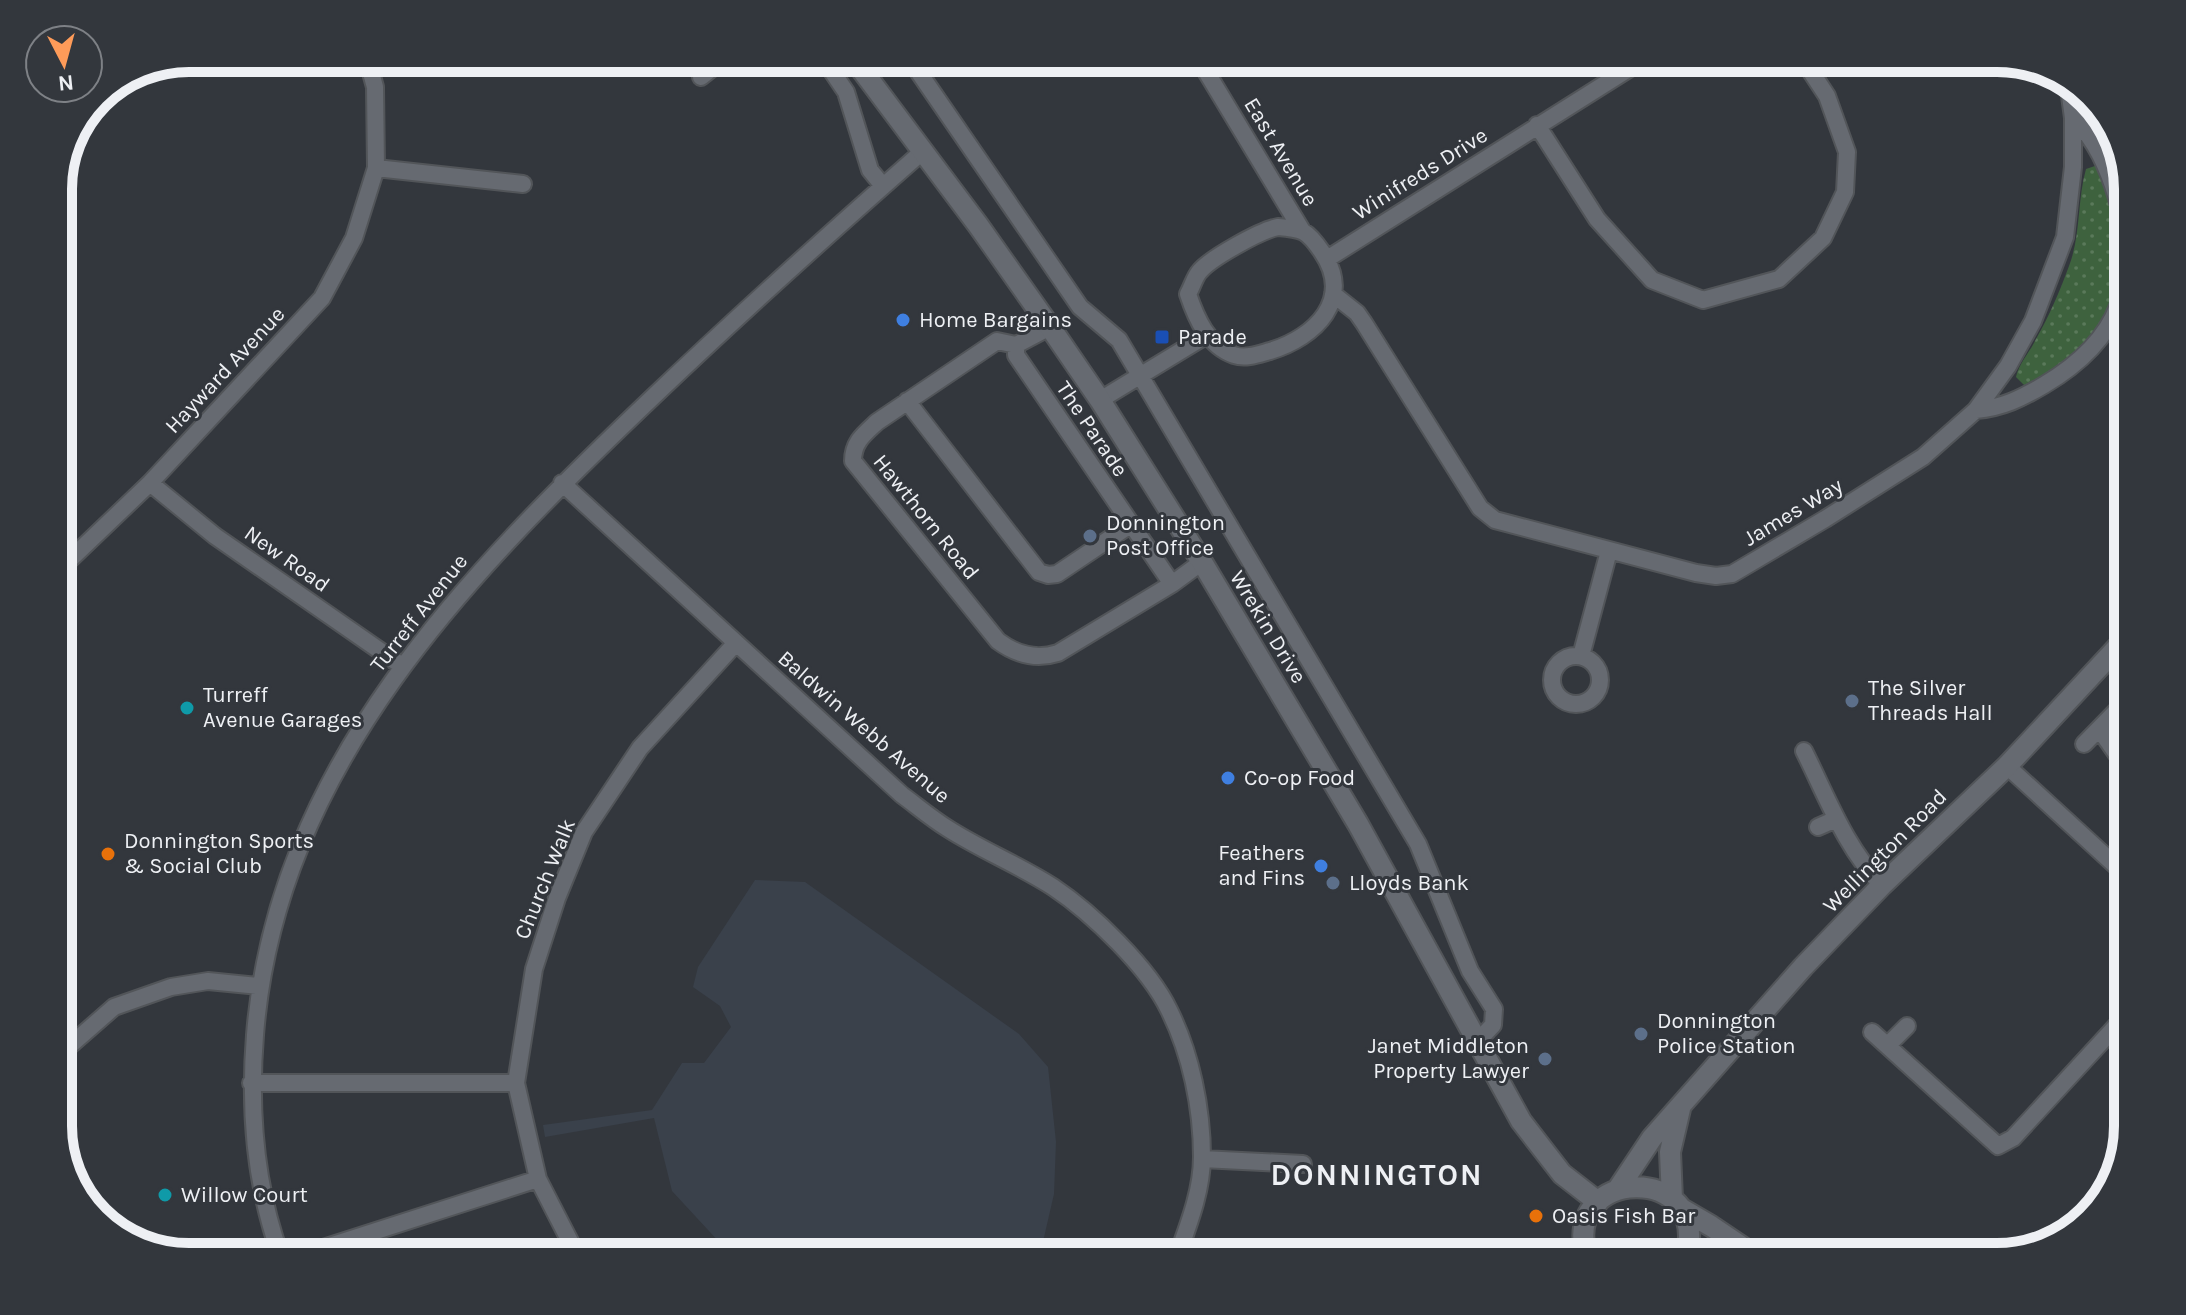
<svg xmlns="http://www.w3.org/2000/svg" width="2186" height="1315" font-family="Karla,sans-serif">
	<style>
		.built { fill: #3a414b }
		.park { fill: url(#park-dots) }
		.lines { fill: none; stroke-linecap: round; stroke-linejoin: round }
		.minor-casing { stroke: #525559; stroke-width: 20 }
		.tertiary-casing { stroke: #525559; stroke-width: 24 }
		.minor { stroke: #666a71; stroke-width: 16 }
		.tertiary { stroke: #666a71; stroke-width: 20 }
		.shop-dot { fill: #3f7fe0; stroke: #33373d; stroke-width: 3 }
		.transit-dot { fill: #1a4fb4; stroke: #33373d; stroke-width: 3 }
		.service-dot { fill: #5c6f8a; stroke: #33373d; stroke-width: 3 }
		.culture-dot { fill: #0f9aa8; stroke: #33373d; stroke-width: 3 }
		.food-dot { fill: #e8710a; stroke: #33373d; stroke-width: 3 }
		.labels { text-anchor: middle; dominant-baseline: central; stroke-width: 6; stroke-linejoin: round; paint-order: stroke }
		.street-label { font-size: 22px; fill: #eef0f4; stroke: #33373d }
		.poi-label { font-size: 22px; fill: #eef0f4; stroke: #33373d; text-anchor: start }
		.district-label { font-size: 30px; font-weight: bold; letter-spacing: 2px; fill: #eef0f4; stroke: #33373d }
		.rim { fill: none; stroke: #eef0f4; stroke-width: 10 }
	</style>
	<defs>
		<pattern id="park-dots" width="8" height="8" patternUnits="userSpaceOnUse" patternTransform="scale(2)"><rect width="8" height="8" fill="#3e623e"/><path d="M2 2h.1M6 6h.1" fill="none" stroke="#5a795a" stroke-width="1.8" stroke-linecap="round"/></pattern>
	</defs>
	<rect width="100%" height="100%" fill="#33373d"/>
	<!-- built -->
	<path class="built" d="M755 880 805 882 1019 1034 1048 1067 1056 1142 1054 1194 1042 1246 1023 1257H733L672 1191 654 1118 545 1137 543 1125 652 1110 682 1063H704L731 1027 720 1006 693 987 698 967Z"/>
	<!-- park -->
	<path class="park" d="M2095 166C2106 178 2108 196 2113 211 2139 301 2099 344 2026 387L2016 377C2019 363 2030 352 2036 339 2049 316 2060 291 2069 266 2081 235 2077 201 2086 169Z"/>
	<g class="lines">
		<defs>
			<path id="minor" d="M367 58 375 87 376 168 523 184
				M823 58 846 92 870 170 883 186
				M909 58 1080 307 1119 340 1418 844 1470 971 1494 1009 1493 1025 1478 1041
				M1198 58 1301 229
				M701 77 725 58
				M1537 125 1597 219 1652 280 1703 300 1779 279 1823 238 1845 192 1847 152 1827 96 1802 58
				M1278 227C1303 229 1307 230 1322 252 1354 299 1316 337 1270 351 1259 354 1246 359 1234 355 1208 346 1196 318 1188 294 1192 287 1195 276 1200 271 1211 258 1261 230 1278 227Z
				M1327 259 1646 58
				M1333 294 1357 313 1364 323 1480 508 1495 520 1696 573 1716 576 1732 574 1825 519 1923 457 1976 410 2008 366 2033 321 2065 237 2073 167V118L2068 81
				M1050 327 1016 345 997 341 877 422C864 434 853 442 853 461L998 641C1017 655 1036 660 1058 653L1172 584
				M1016 345V355L1172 584 1202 562
				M1100 400 1207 335
				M907 401 1039 572 1048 575 1057 574 1130 525
				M1976 410C2002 408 2022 398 2044 385 2120 340 2141 283 2117 198 2108 168 2096 140 2073 118
				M150 483 215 536 402 666
				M562 483 902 795C917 806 931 818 947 828 981 850 1019 865 1053 887 1092 913 1149 968 1169 1010 1191 1054 1202 1108 1202 1157 1202 1191 1188 1226 1177 1257
				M58 571 150 483 322 298 354 238 376 168
				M1552 680a24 24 0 1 1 48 0a24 24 0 1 1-48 0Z
				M1581 656 1609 551
				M58 706 63 711
				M2100 730 2123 763
				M2084 744 2128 699
				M1804 751C1827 797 1846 849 1882 885
				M2007 766 2128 877
				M1818 827 1836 819
				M1872 1032 1998 1146 2013 1138 2128 1013
				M1888 1045 1907 1026
				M58 1056 114 1007 171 987 208 981 259 986
				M251 1083H516L534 969 557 898 584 832 640 748 735 644
				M1202 1159 1303 1164
				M538 1179 578 1257
				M281 1257C255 1186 249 1110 255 1035 276 766 469 572 654 396 741 313 831 232 922 152
				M295 1257 538 1179 516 1083"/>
			<path id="tertiary" d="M853 58 978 225 1050 327 1100 400 1202 562 1358 824 1521 1121 1562 1174 1598 1202
				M1618 1189 1652 1138 1803 967 1882 885 2007 766 2128 636
				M1672 1199 1670 1152 1680 1109
				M1680 1208 1711 1226 1757 1257
				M1587 1257C1558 1167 1712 1161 1686 1257"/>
		</defs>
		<!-- minor casing -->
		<use href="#minor" class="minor-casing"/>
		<!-- tertiary casing -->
		<use href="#tertiary" class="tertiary-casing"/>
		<!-- minor -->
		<use href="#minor" class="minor"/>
		<!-- tertiary -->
		<use href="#tertiary" class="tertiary"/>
	</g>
	<!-- markers -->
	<g class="shop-dot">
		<circle cx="903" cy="320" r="8"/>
		<circle cx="1228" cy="778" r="8"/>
		<circle cx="1321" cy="866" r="8"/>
	</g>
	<rect class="transit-dot" x="1154" y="329" width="16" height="16" rx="4"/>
	<g class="service-dot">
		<circle cx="1090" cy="536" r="8"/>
		<circle cx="1852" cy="701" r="8"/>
		<circle cx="1333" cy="883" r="8"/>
		<circle cx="1641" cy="1034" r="8"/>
		<circle cx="1545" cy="1059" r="8"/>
	</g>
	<g class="culture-dot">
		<circle cx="187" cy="708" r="8"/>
		<circle cx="165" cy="1195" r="8"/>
	</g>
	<g class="food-dot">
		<circle cx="108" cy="854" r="8"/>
		<circle cx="1536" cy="1216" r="8"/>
	</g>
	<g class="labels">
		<!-- street labels -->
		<g class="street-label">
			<text transform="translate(1281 152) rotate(59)">East Avenue</text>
			<text transform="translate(1420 174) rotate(-32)">Winifreds Drive</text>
			<text transform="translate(225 370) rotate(-47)">Hayward Avenue</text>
			<text transform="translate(1092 429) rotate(56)">The Parade</text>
			<text transform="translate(1793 512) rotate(-31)">James Way</text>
			<text transform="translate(926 517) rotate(51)">Hawthorn Road</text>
			<text transform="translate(287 559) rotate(35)">New Road</text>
			<text transform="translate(419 613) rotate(-52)">Turreff Avenue</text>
			<text transform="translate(1268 627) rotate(59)">Wrekin Drive</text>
			<text transform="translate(864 727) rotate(41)">Baldwin Webb Avenue</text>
			<text transform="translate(1885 851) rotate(-45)">Wellington Road</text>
			<text transform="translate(545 879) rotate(-68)">Church Walk</text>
		</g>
		<!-- poi labels -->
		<g class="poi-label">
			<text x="919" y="320">Home Bargains</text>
			<text x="1178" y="337">Parade</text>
			<text x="1106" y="523">Donnington<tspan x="1106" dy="25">Post Office</tspan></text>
			<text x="1868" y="688">The Silver<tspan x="1868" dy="25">Threads Hall</tspan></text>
			<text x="203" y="695">Turreff<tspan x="203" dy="25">Avenue Garages</tspan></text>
			<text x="1244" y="778">Co-op Food</text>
			<text x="124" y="841">Donnington Sports<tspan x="124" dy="25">&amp; Social Club</tspan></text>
			<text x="1305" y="853" text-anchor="end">Feathers<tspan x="1305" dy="25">and Fins</tspan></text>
			<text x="1349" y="883">Lloyds Bank</text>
			<text x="1657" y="1021">Donnington<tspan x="1657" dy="25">Police Station</tspan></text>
			<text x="1529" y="1046" text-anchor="end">Janet Middleton<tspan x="1529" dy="25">Property Lawyer</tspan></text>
			<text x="181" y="1195">Willow Court</text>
			<text x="1552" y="1216">Oasis Fish Bar</text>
		</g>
		<!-- district labels -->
		<g class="district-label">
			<text x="1377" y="1175">DONNINGTON</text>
		</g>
	</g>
	<!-- crop -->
	<path d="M0 0H2186V1315H0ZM189 72H1997A117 117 0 0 1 2114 189V1126A117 117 0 0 1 1997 1243H189A117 117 0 0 1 72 1126V189A117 117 0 0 1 189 72Z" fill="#33373d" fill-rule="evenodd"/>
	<path class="rim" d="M189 72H1997A117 117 0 0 1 2114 189V1126A117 117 0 0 1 1997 1243H189A117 117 0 0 1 72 1126V189A117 117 0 0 1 189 72Z"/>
	<!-- north arrow -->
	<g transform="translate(64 64) rotate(174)"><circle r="38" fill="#33373d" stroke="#7e8186" stroke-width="2"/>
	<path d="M0-6L14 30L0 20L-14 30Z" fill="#fe9b59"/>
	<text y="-12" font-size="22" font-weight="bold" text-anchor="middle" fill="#eef0f4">N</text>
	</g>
</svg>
